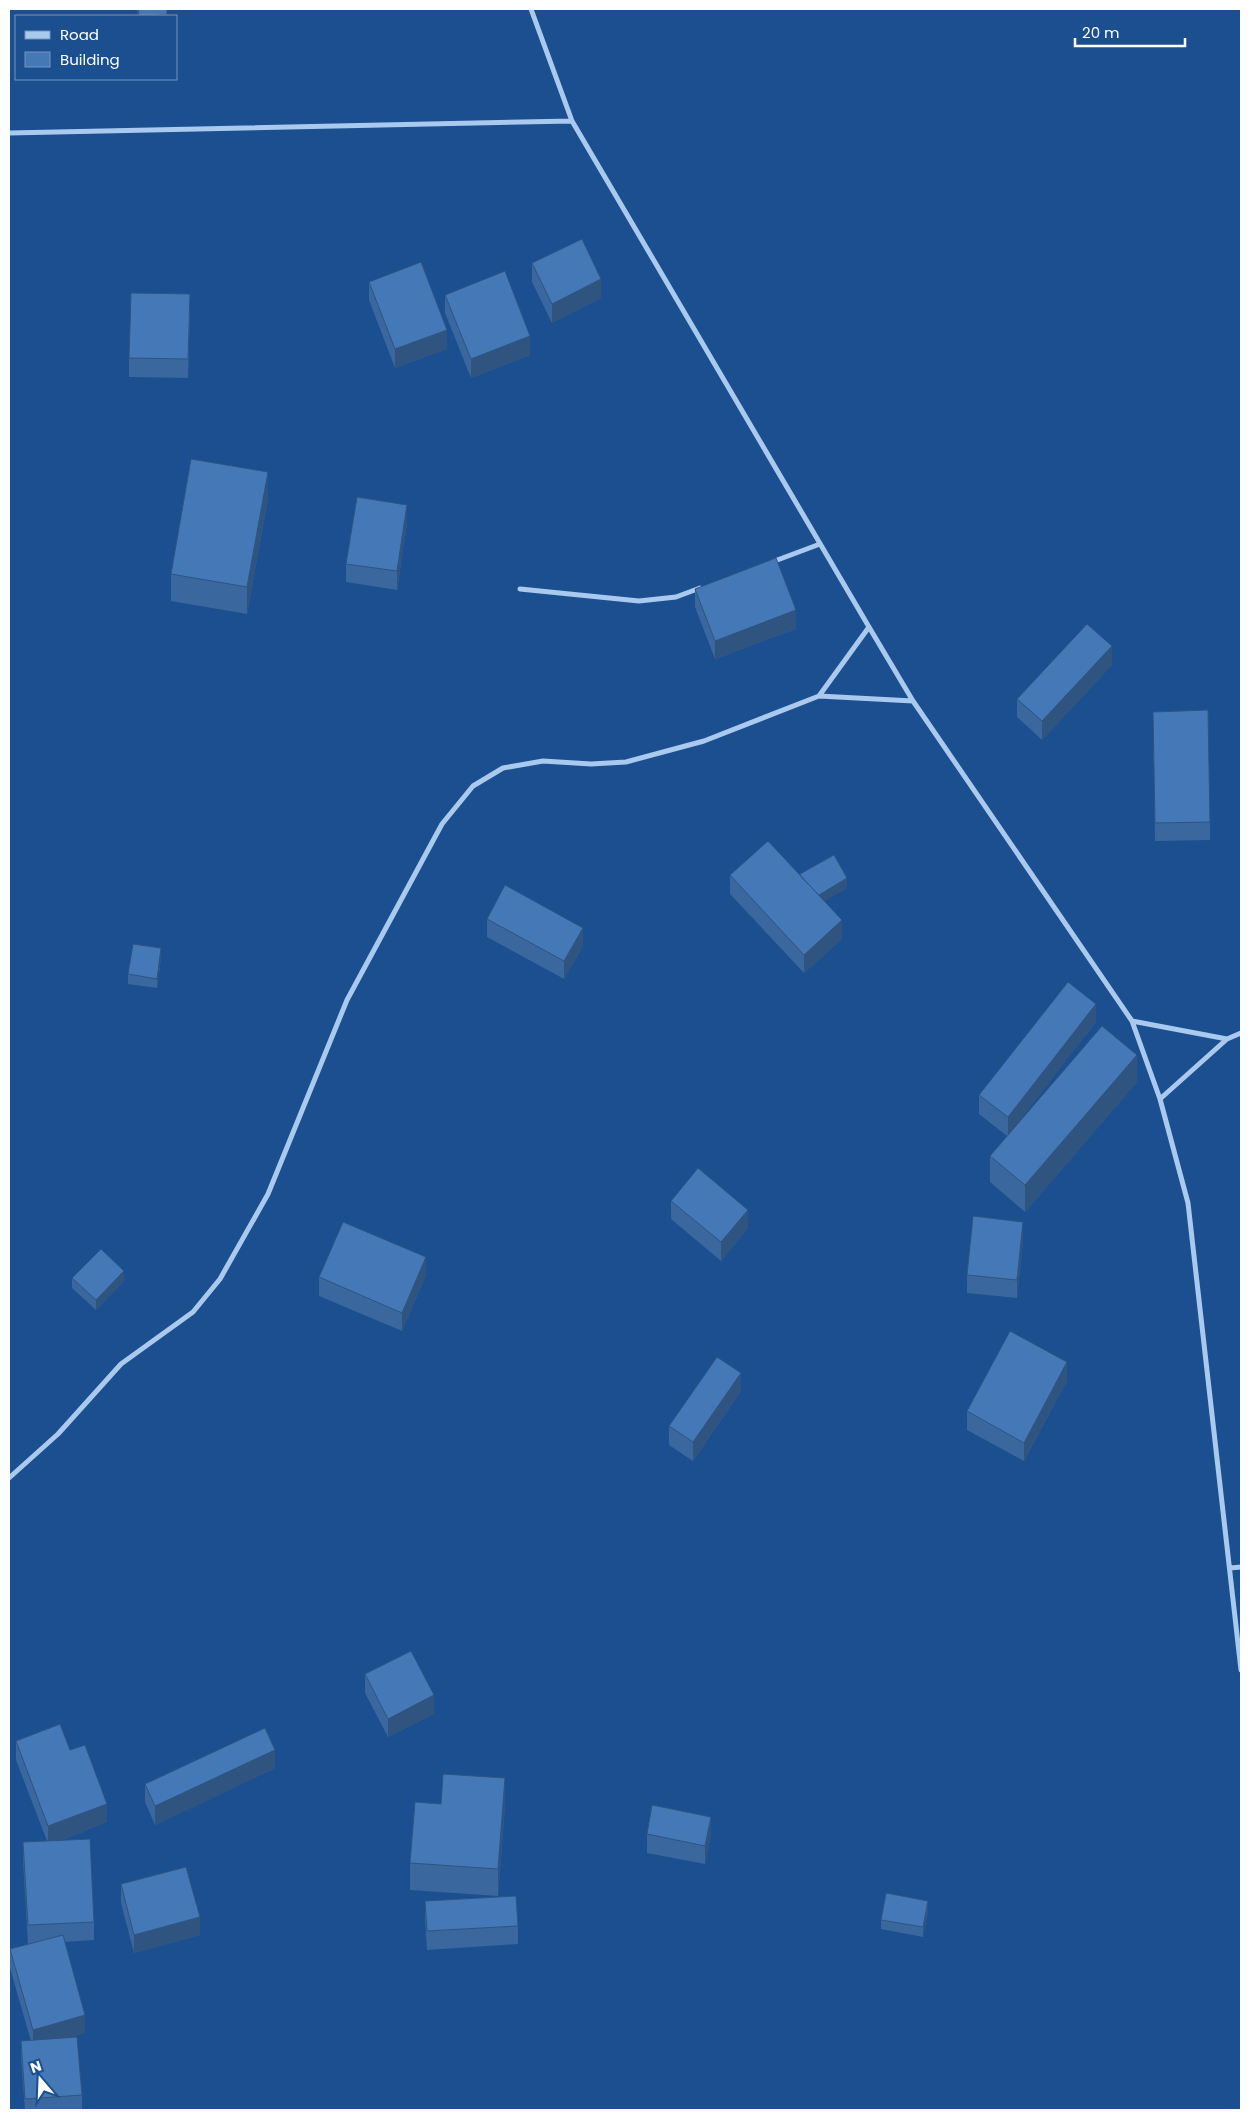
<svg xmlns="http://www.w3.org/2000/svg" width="1250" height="2119" font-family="Poppins,sans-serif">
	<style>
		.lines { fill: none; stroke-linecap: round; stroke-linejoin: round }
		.minor { stroke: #a9c9ee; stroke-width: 5 }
		.wall { fill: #3a679d }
		.shaded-wall { fill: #305480 }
		.building { fill: #4478b7; stroke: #305480 }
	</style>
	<rect width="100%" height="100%" fill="#1b4f8f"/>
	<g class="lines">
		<!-- minor -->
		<path class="minor" d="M531 9 572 121 869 627 913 701 1132 1021 1160 1099 1188 1203 1241 1670
			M9 133 572 121
			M772 562 820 544
			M520 589 639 601 676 597 700 588
			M819 696 869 627
			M1132 1021 1227 1039
			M1160 1099 1227 1039 1241 1033
			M9 1478 58 1434 121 1364 193 1312 220 1279 268 1194 347 1000 442 824 473 786 503 768 543 761 591 764 626 762 704 741 819 696 913 701
			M1230 1568 1241 1567"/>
	</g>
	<!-- wall -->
	<path class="wall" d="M137 9H167V16H138Z
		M532 263 601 298 552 323 532 282Z
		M369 282 447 349 395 368 369 300Z
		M445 295 530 355 471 378 445 313Z
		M190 313 188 378 129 377V358Z
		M268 499 247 614 171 601V574Z
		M407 523 397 590 346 582V564Z
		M695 589 796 629 715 659 695 607Z
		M1112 665 1042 740 1017 717V699Z
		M1153 730 1210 822V840L1155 841Z
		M800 874 847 888 824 901 842 939 804 973 730 894V875H800Z
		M487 919 583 946 564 979 487 937Z
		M161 958 157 988 128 984V974Z
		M1096 1022 1010 1132 1137 1082 1025 1212 990 1182V1156L1007 1136 979 1114V1095Z
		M671 1201 748 1228 721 1261 671 1219Z
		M1023 1240 1017 1298 967 1293V1275Z
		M426 1275 402 1331 319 1296V1277Z
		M72 1278 124 1281 96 1310 72 1288Z
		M1067 1381 1024 1461 967 1430V1411Z
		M741 1391 693 1461 669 1445V1426Z
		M365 1674 434 1714 388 1737 365 1693Z
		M16 1741 70 1750 107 1822 59 1841 94 1922V1940L64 1942 85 2033 71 2037 82 2095V2110H25L21 2060V2041H31L10 1968V1949L32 1944H28L23 1861V1842L47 1841 16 1760Z
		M275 1768 155 1825 145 1802V1784Z
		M441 1804 505 1805 498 1896 410 1890V1863Z
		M647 1834 711 1835 705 1864 647 1853Z
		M121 1884 200 1935 134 1953 121 1903Z
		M425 1901 518 1926V1944L427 1950 425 1920Z
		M928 1911 923 1937 881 1929V1920Z"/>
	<!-- shaded-wall -->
	<path class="shaded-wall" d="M601 279V298L552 323V304Z
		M447 330V349L395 368V349Z
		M530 336V355L471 378V359Z
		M268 472V499L247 614V587Z
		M407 505V523L397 590V571Z
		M796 610V629L715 659V641Z
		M1112 646V665L1042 740V721Z
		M847 878V888L814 907V898Z
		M842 920V939L804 973V955Z
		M583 928V946L564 979V961Z
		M161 948V958L157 988V979Z
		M1096 1004V1022L1008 1136V1117Z
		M1137 1055V1082L1025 1212V1185Z
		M748 1210V1228L721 1261V1242Z
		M1023 1222V1240L1017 1298V1280Z
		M426 1257V1275L402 1331V1313Z
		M124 1271V1281L96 1310V1300Z
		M1067 1362V1381L1024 1461V1443Z
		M741 1373V1391L693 1461V1442Z
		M434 1695V1714L388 1737V1719Z
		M275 1750V1768L155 1825V1806Z
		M505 1778V1805L498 1896V1869Z
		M107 1804V1822L48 1845V1826Z
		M711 1817V1835L705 1864V1846Z
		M928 1901V1911L923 1937V1927Z
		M200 1917V1935L134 1953V1935Z
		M85 2015V2033L33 2048V2030Z"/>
	<!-- building -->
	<path class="building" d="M138 9H167V14L148 16H139Z
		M582 239 601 279 552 304 532 263Z
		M421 262 447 330 395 349 369 282Z
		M505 271 530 336 471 359 445 295Z
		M131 293 190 294 188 359 129 358Z
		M191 459 268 472 247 587 171 574Z
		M357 497 407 505 397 571 346 564Z
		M776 558 796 610 715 641 695 589Z
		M1087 624 1112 646 1042 721 1017 699Z
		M1208 710 1210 822 1155 823 1153 712Z
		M768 841 842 920 804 955 730 875Z
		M834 855 847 878 819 895 802 878 800 874Z
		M505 885 583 928 564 961 487 919Z
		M133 944 161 948 157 979 128 974Z
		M1068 982 1096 1004 1008 1117 979 1095Z
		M1102 1026 1137 1055 1025 1185 990 1156Z
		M698 1168 748 1210 721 1242 671 1201Z
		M973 1216 1023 1222 1017 1280 967 1275Z
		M343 1222 426 1257 402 1313 319 1277Z
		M101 1249 124 1271 96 1300 72 1278Z
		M1010 1331 1067 1362 1024 1443 967 1411Z
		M717 1357 741 1373 693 1442 669 1426Z
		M411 1651 434 1695 388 1719 365 1674Z
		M60 1724 70 1750 85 1745 107 1804 48 1826 16 1741Z
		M265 1728 275 1750 155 1806 145 1784Z
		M443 1774 505 1778 498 1869 410 1863 415 1802 441 1804Z
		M652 1805 711 1817 705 1846 647 1834Z
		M90 1839 94 1922 28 1925 23 1842Z
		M186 1867 200 1917 134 1935 121 1884Z
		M886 1893 928 1901 923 1927 881 1920Z
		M516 1896 518 1926 427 1931 425 1901Z
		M63 1935 85 2015 33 2030 10 1949Z
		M77 2037 82 2095 25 2099 21 2041Z"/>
	<!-- border -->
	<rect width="1250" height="2119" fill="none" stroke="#ffffff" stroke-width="20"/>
	<!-- legend -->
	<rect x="15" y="15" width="162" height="65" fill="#1b4f8f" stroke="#7695bc"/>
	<rect x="25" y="31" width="25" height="8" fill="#a9c9ee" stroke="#7695bc"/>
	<text x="60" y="40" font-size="15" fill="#ffffff">Road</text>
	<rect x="25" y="52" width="25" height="15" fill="#4478b7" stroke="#7695bc"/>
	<text x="60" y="65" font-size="15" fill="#ffffff">Building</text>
	<!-- north arrow -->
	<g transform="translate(40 2079) rotate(341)" stroke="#1b4f8f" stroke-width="4" paint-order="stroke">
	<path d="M0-4L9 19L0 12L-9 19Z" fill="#ffffff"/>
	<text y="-8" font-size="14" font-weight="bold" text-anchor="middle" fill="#ffffff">N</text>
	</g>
	<!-- scale -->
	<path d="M1075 38v8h110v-8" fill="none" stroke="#ffffff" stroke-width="2.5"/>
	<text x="1082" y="38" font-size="15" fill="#ffffff" stroke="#1b4f8f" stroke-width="4" paint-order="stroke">20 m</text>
</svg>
